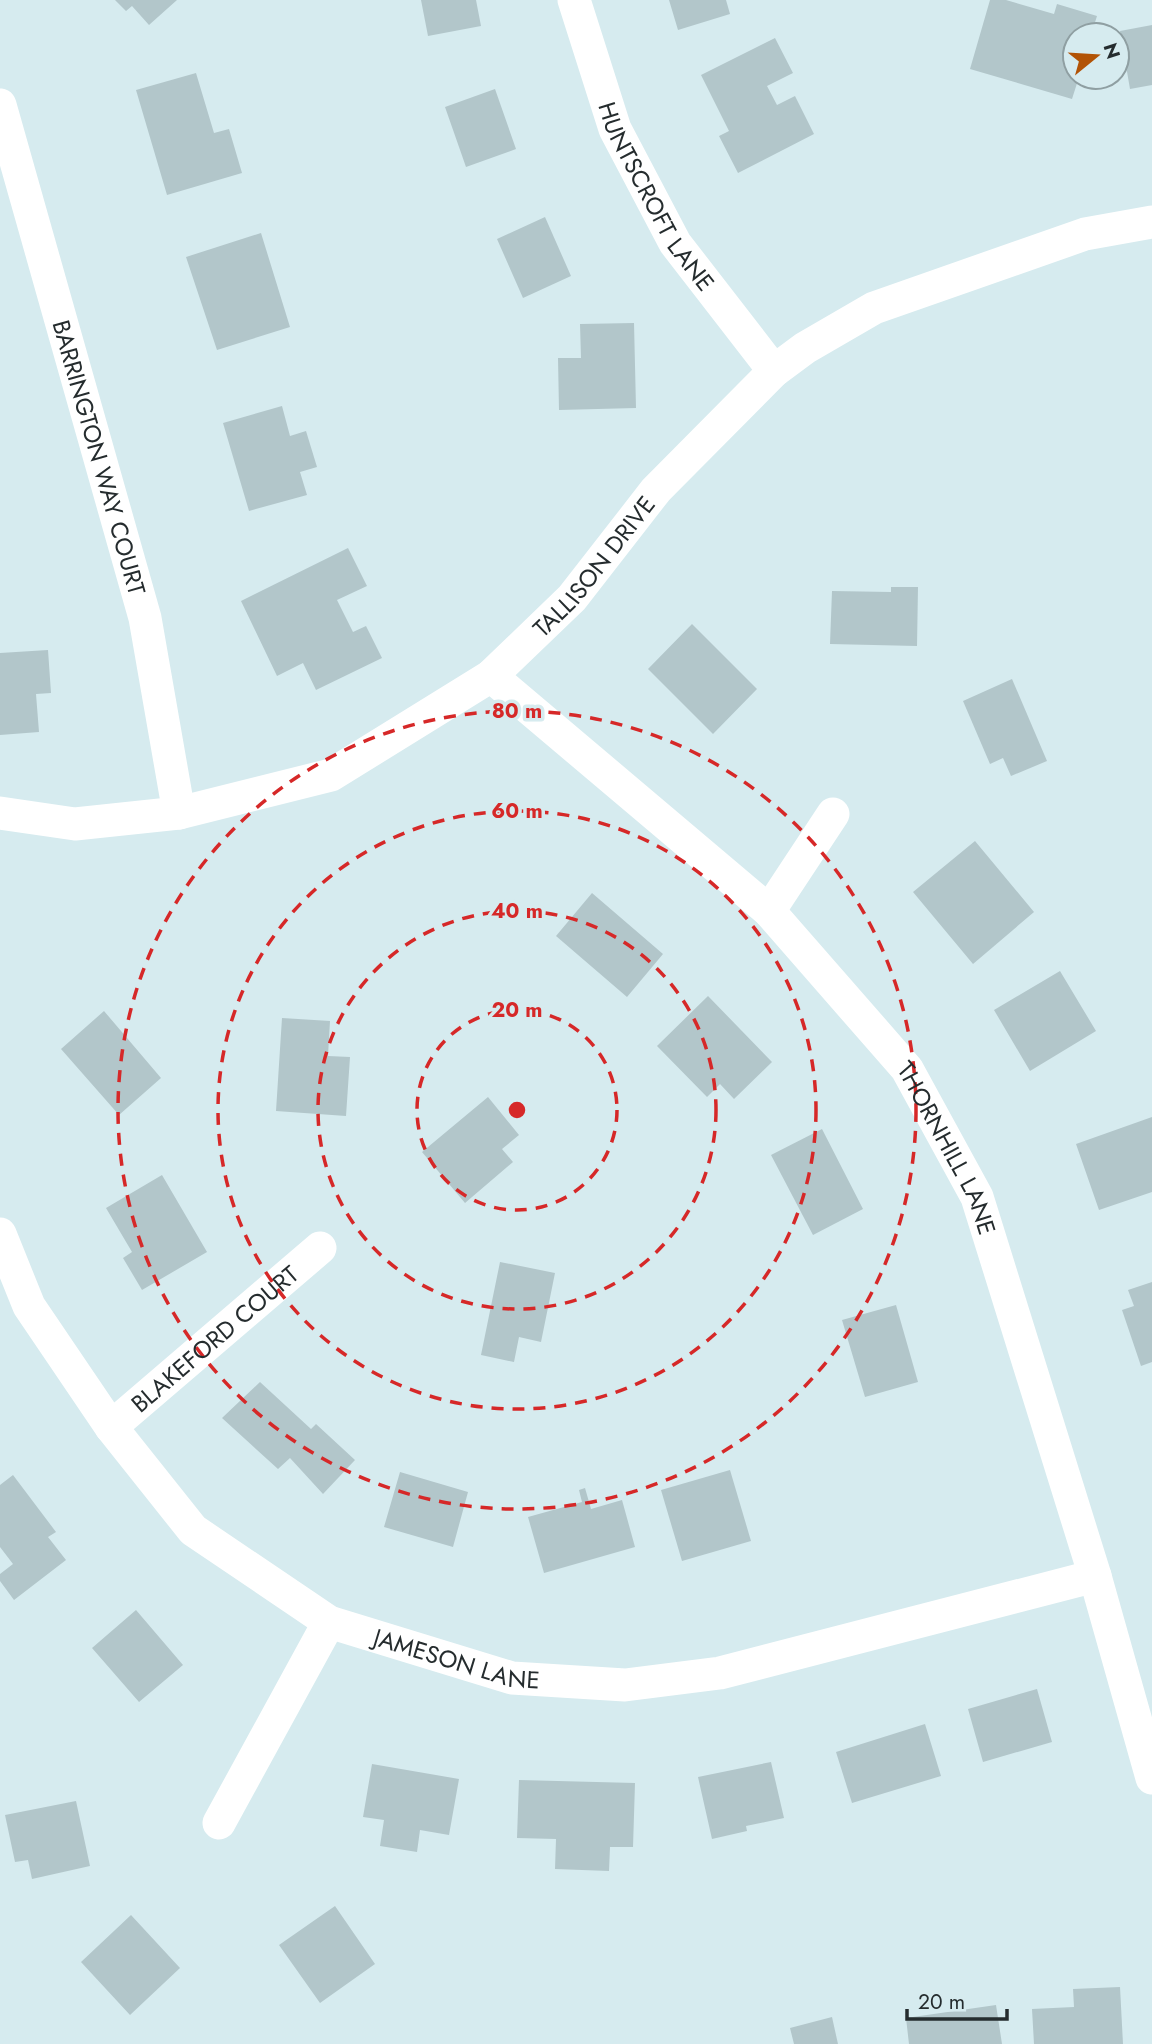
<svg xmlns="http://www.w3.org/2000/svg" width="1152" height="2044" font-family="Jost,sans-serif">
	<style>
		.building { fill: #b2c6ca }
		.lines { fill: none; stroke-linecap: round; stroke-linejoin: round }
		.minor { stroke: #fff; stroke-width: 33 }
		.ring { fill: none; stroke: #d62828; stroke-width: 3.5; stroke-dasharray: 12 9 }
		.labels { text-anchor: middle; dominant-baseline: central; stroke-width: 7; stroke-linejoin: round; paint-order: stroke }
		.street-label { font-size: 24px; fill: #252c2e; stroke: #d6ebef }
		.centre { fill: #d62828; stroke: #d6ebef; stroke-width: 3.5 }
		.ring-label { font-size: 21px; text-anchor: middle; font-weight: bold; fill: #d62828; stroke: #d6ebef; stroke-width: 7; stroke-linejoin: round; paint-order: stroke }
	</style>
	<rect width="100%" height="100%" fill="#d6ebef"/>
	<!-- building -->
	<path class="building" d="M115 0H177L149 25 132 6 126 11Z
		M421 0H476L481 26 428 36Z
		M669 0H726L730 14 678 30Z
		M990 0H1006L1054 14 1057 4 1097 16 1091 35H1075V77H1079L1072 99 970 69Z
		M1152 25V85L1130 89 1120 31Z
		M775 38 793 73 767 86 777 105 795 96 814 134 738 173 719 136 729 131 701 75Z
		M196 73 214 133 229 129 242 173 167 195 136 90Z
		M495 89 516 149 466 167 445 107Z
		M545 217 571 276 523 298 497 239Z
		M261 233 290 327 217 350 186 257Z
		M634 323 636 408 559 410 558 358H581L580 324Z
		M282 406 290 436 306 431 317 467 300 472 307 495 249 511 223 423Z
		M348 548 367 586 337 600 353 632 366 626 382 658 316 690 303 663 277 676 241 601Z
		M891 587H918L917 646 830 644 832 591 891 592Z
		M692 624 757 689 713 734 648 669Z
		M48 650 51 693 36 694 39 732 0 735V653Z
		M1012 679 1047 761 1011 776 1003 758 990 764 963 701Z
		M975 841 1034 912 973 964 913 892Z
		M592 893 663 954 627 997 556 936Z
		M1060 971 1096 1031 1030 1071 994 1010Z
		M708 996 772 1062 734 1099 720 1084 707 1097 657 1046Z
		M104 1011 161 1078 119 1115 61 1049Z
		M282 1018 330 1021 328 1056 350 1057 346 1116 276 1111Z
		M488 1097 519 1135 502 1149 513 1162 465 1203 422 1152Z
		M1152 1117V1192L1099 1210 1076 1144Z
		M822 1129 863 1209 813 1235 771 1155Z
		M162 1175 207 1252 142 1290 123 1258 132 1252 106 1208Z
		M500 1262 555 1273 541 1342 519 1337 514 1362 481 1355Z
		M1152 1282V1362L1141 1366 1122 1310 1134 1306 1128 1290Z
		M896 1305 918 1382 865 1397 842 1320Z
		M260 1382 311 1429 316 1424 355 1460 323 1494 290 1458 278 1469 222 1418Z
		M730 1470 751 1541 682 1561 661 1490Z
		M400 1472 468 1492 453 1547 384 1527Z
		M13 1475 56 1532 48 1537 66 1560 14 1600 0 1581V1574L13 1564 0 1547V1485Z
		M585 1488 591 1509 622 1500 635 1547 544 1573 528 1517 582 1502 579 1490Z
		M136 1610 183 1665 139 1702 92 1648Z
		M1037 1689 1052 1742 983 1762 968 1709Z
		M925 1724 941 1776 852 1803 836 1752Z
		M771 1762 784 1818 746 1826 747 1831 712 1839 698 1777Z
		M372 1764 459 1779 449 1835 420 1830 417 1852 380 1846 384 1820 363 1817Z
		M519 1780 635 1783 633 1847H610L609 1871 555 1869 556 1839 517 1838Z
		M76 1801 90 1866 32 1879 28 1860 15 1862 5 1815Z
		M335 1906 375 1964 320 2003 279 1945Z
		M131 1915 180 1968 130 2015 81 1962Z
		M1120 1987 1123 2044H1034L1032 2009 1074 2007 1073 1989Z
		M996 2005 1002 2044H909L906 2018Z
		M832 2017 838 2044H794L790 2028Z"/>
	<g class="lines">
		<!-- minor -->
		<g class="minor">
			<path id="s1" d="M574 0 615 129 675 243 774 371"/>
			<path id="s2" d="M0 105 145 618 179 813"/>
			<path id="s3" d="M491 676 769 911 907 1069 977 1197 1095 1576 1152 1778"/>
			<path id="s4" d="M0 813 75 824 179 813 331 775 491 676 572 598 656 490 774 371 805 348 874 308 1085 234 1152 222"/>
			<path d="M769 911 833 814"/>
			<path id="s5" d="M0 1234 29 1306 111 1427 193 1530 329 1622 512 1678 625 1685 720 1673 1095 1576"/>
			<path id="s6" d="M111 1427 320 1248"/>
			<path d="M219 1823 329 1622"/>
		</g>
	</g>
	<!-- distance rings -->
	<g class="ring">
		<circle cx="517" cy="1110" r="100"/>
		<circle cx="517" cy="1110" r="199"/>
		<circle cx="517" cy="1110" r="299"/>
		<circle cx="517" cy="1110" r="399"/>
	</g>
	<g class="labels">
		<!-- street labels -->
		<g class="street-label">
			<text stroke="none"><textPath href="#s1" startOffset="214">HUNTSCROFT LANE</textPath></text>
			<text stroke="none"><textPath href="#s2" startOffset="366">BARRINGTON WAY COURT</textPath></text>
			<text stroke="none"><textPath href="#s4" startOffset="676">TALLISON DRIVE</textPath></text>
			<text stroke="none"><textPath href="#s3" startOffset="663">THORNHILL LANE</textPath></text>
			<text stroke="none"><textPath href="#s6" startOffset="136">BLAKEFORD COURT</textPath></text>
			<text stroke="none"><textPath href="#s5" startOffset="653">JAMESON LANE</textPath></text>
		</g>
	</g>
	<circle cx="517" cy="1110" r="10" class="centre"/>
	<g class="ring-label">
		<text x="517" y="718">80 m</text>
		<text x="517" y="818">60 m</text>
		<text x="517" y="918">40 m</text>
		<text x="517" y="1017">20 m</text>
	</g>
	<!-- north arrow -->
	<g transform="translate(1096 56) rotate(72)"><circle r="33" fill="#d6ebef" stroke="#8f9fa2" stroke-width="2"/>
	<path d="M0-5L12 26L0 18L-12 26Z" fill="#b25306"/>
	<text y="-10" font-size="19" font-weight="bold" text-anchor="middle" fill="#252c2e">N</text>
	</g>
	<!-- scale -->
	<path d="M907 2009v10h100v-10" fill="none" stroke="#252c2e" stroke-width="3.5"/>
	<text x="918" y="2009" font-size="21" fill="#252c2e" stroke="#d6ebef" stroke-width="5" paint-order="stroke">20 m</text>
</svg>
